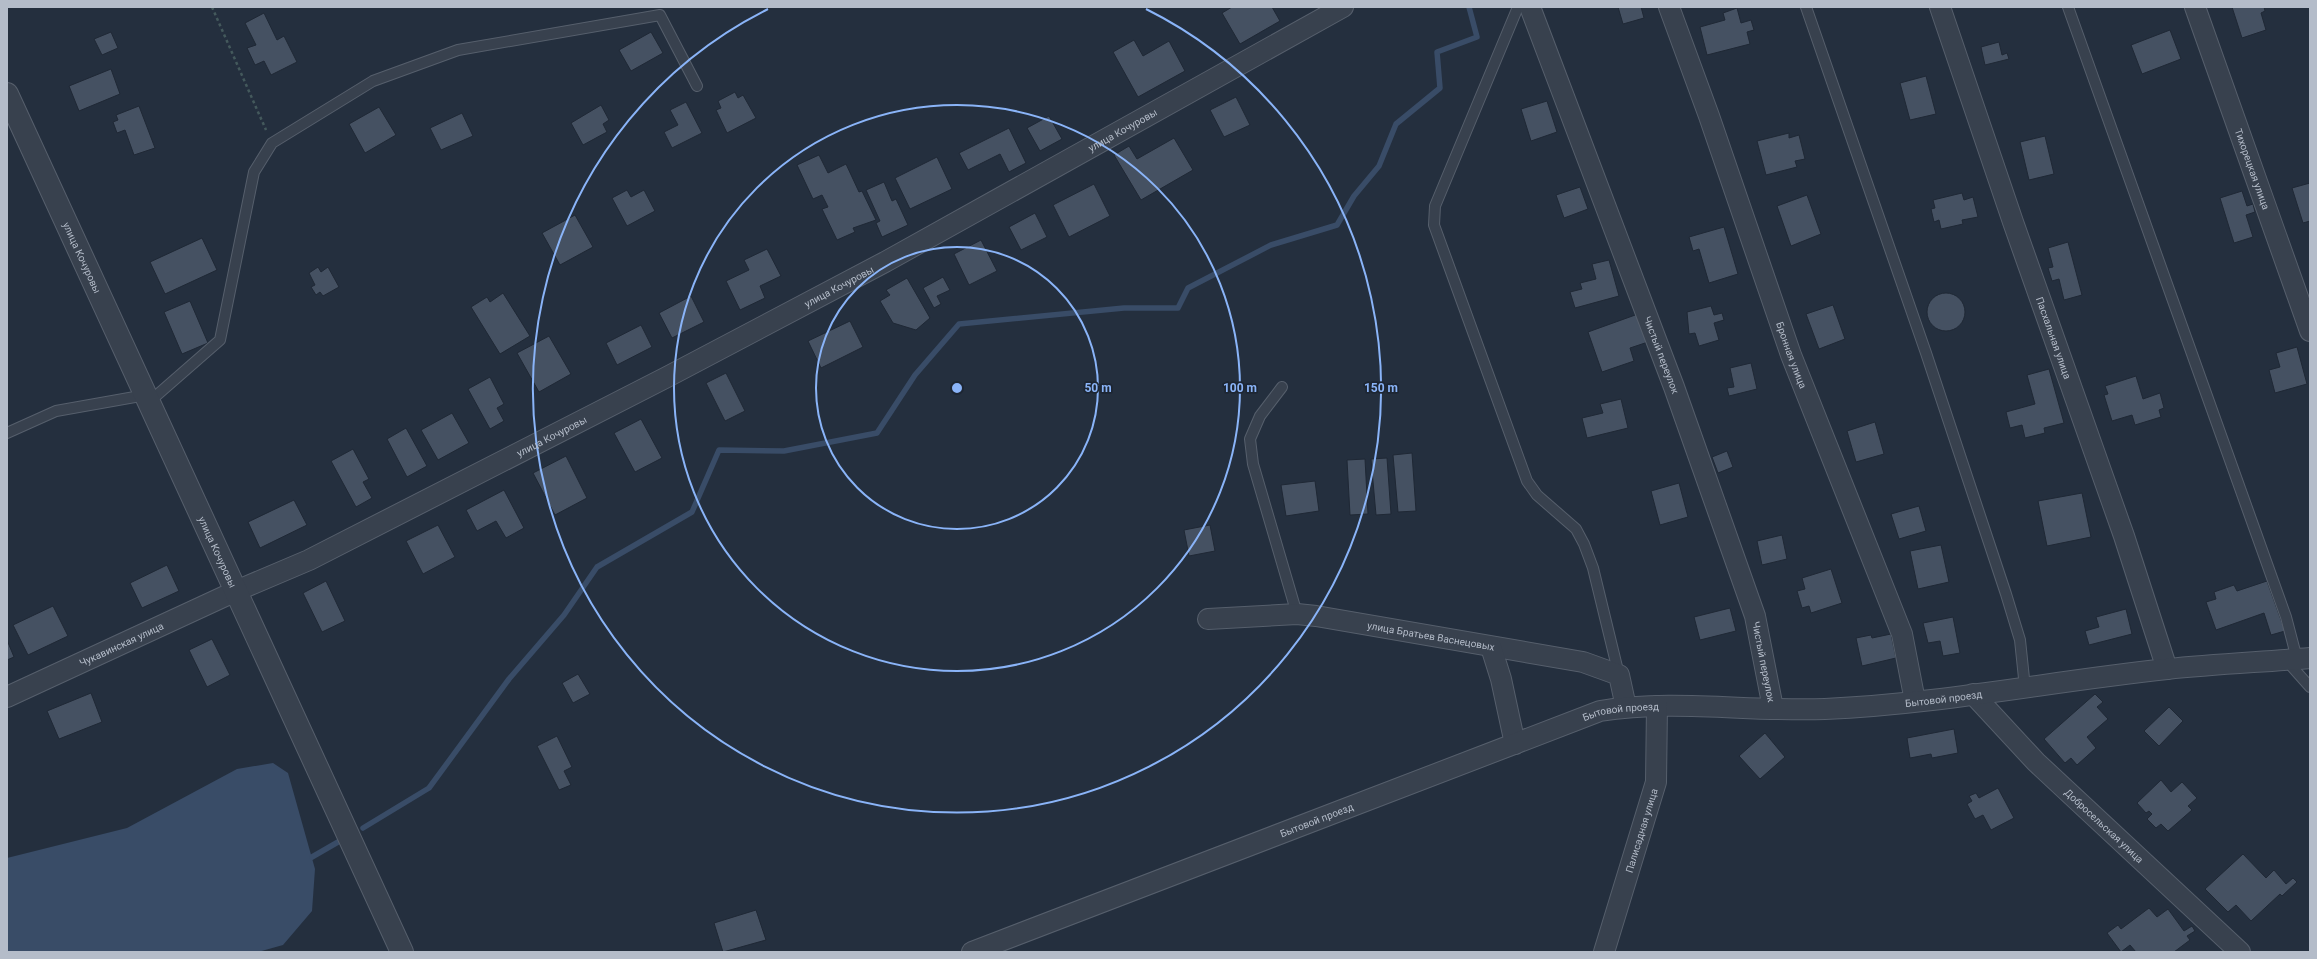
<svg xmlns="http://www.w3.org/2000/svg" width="2317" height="959" font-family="Roboto,sans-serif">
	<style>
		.water { fill: #394c67 }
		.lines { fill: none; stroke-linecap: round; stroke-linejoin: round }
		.stream { stroke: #394c67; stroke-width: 5.5 }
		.building { fill: #455162; stroke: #1f2835 }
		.service-casing { stroke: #565f6c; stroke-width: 12 }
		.minor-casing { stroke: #565f6c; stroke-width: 22 }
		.tertiary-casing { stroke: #565f6c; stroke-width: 24 }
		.path { stroke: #44595c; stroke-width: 2.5; stroke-dasharray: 3 3; stroke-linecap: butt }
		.service { stroke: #38414e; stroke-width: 10 }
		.minor { stroke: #38414e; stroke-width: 20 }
		.tertiary { stroke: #38414e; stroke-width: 22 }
		.ring { fill: none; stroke: #8ab4f8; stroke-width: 2 }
		.labels { text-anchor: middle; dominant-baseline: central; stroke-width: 3.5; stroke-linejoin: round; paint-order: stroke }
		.street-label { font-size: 10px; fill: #b4bcc9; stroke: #1d2633 }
		.centre { fill: #8ab4f8; stroke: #1d2633; stroke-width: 2 }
		.ring-label { font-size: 12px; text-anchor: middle; font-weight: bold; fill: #8ab4f8; stroke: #1d2633; stroke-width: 3.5; stroke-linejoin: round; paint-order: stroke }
	</style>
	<rect width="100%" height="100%" fill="#242f3e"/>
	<!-- water -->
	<path class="water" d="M273 763 288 773 315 869 312 911 283 945 258 952H7V858L127 828 237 769Z"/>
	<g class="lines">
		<!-- stream -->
		<path class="stream" d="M363 828 429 788 509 679 564 615 597 567 692 512 719 450 784 451 877 433 915 375 959 324 1124 308H1178L1188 288 1271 245 1337 225 1354 196 1379 166 1396 124 1440 88 1437 52 1477 37 1469 7
			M312 857 338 842"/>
	</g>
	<!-- building -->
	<path class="building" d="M1232 7H1272L1280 21 1240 44 1222 13Z
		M1618 7H1641L1644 18 1623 24Z
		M2232 7H2264L2265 11 2261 13 2266 30 2242 38Z
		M1737 8 1741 23 1751 20 1754 30 1747 32 1750 44 1707 55 1700 27 1725 20 1723 13Z
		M264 13 277 40 284 36 297 62 271 75 264 61 255 65 247 48 256 45 245 23Z
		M2170 30 2181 59 2142 74 2131 45Z
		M111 32 118 48 102 55 94 39Z
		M651 32 663 53 631 71 619 50Z
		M1134 40 1143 56 1169 41 1185 71 1138 97 1113 52Z
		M1999 42 2002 55 2007 53 2009 59 1985 65 1981 47Z
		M111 69 120 94 79 111 69 86Z
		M1926 76 1936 114 1910 120 1900 83Z
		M735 92 738 98 743 95 756 118 727 133 716 110 721 108 718 101Z
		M1236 97 1250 125 1224 137 1210 110Z
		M1547 101 1557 132 1531 141 1521 109Z
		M686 102 702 133 672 148 664 132 678 125 670 110Z
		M601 105 609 120 603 124 607 132 583 145 571 123Z
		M139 106 155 148 134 155 125 130 117 133 113 122 118 120 116 115Z
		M379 107 396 135 365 153 349 124Z
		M462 113 473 136 441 150 430 128Z
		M1049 116 1062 139 1040 151 1027 128Z
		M1009 128 1026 163 1009 172 1000 154 968 170 959 153Z
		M1789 133V138L1799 135 1805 159 1795 161 1797 167 1766 175 1757 141Z
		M2045 136 2054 174 2029 180 2020 142Z
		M1174 138 1193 170 1141 200 1114 155 1129 146 1137 159Z
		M819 155 828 173 846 164 859 192 862 191 876 220 853 228 855 232 837 240 822 209 828 207 822 195 813 199 797 165Z
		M937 157 952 189 910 209 895 178Z
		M884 182 892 201 896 199 908 225 882 237 876 223 880 221 866 190Z
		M2310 183V221L2303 223 2292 188Z
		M1094 184 1110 216 1069 237 1053 205Z
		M1580 187 1588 209 1564 218 1556 195Z
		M627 190 631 197 644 190 655 211 627 226 612 198Z
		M2242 191 2247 206 2253 204 2255 212 2246 215 2253 237 2234 243 2220 198Z
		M1962 193 1964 200 1973 197 1978 217 1962 220 1963 224 1941 229 1939 220 1934 222 1931 209 1935 208 1933 200Z
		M1807 195 1821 234 1791 246 1777 206Z
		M1035 213 1047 237 1021 250 1009 227Z
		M575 215 593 247 560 265 542 233Z
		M1724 227 1738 274 1709 283 1699 249 1693 251 1689 237Z
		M202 238 217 270 165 294 150 262Z
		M981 240 997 271 969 285 954 254Z
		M2068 242 2082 295 2064 300 2059 279 2052 281 2048 268 2053 267 2048 248Z
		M767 249 781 276 760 286 765 298 740 310 726 281 749 270 744 260Z
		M1609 260 1619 296 1575 308 1570 292 1582 289 1580 283 1596 279 1592 264Z
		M318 267 321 272 328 267 339 287 323 296 320 292 316 295 311 287 315 285 309 273Z
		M943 277 950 290 937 296 941 304 934 308 923 288Z
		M907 278 930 318 916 330 893 323 880 301 890 295 886 290Z
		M503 293 530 336 500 354 471 307 487 297 490 302Z
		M1927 312a19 19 0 1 1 38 0a19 19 0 1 1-38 0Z
		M691 296 704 322 672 338 659 313Z
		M190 301 208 343 182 354 164 312Z
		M1833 305 1845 339 1819 349 1806 314Z
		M1711 306 1714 315 1722 313 1724 320 1714 323 1719 340 1699 346 1695 333 1689 334 1687 312Z
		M1638 314 1648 342 1630 348 1634 361 1602 372 1588 332Z
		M850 321 863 347 821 368 808 341Z
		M641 325 652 347 617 365 606 343Z
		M549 336 571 374 539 392 517 353Z
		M2297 347 2307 384 2275 393 2269 370 2280 367 2276 353Z
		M1751 363 1757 389 1729 396 1727 388 1734 387 1730 368Z
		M2049 369 2064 423 2044 428 2045 433 2025 438 2022 425 2010 428 2006 412 2035 404 2027 375Z
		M726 373 745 411 725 421 706 383Z
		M2136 376 2143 399 2160 393 2164 408 2159 410 2161 417 2135 425 2132 415 2112 421 2104 395 2108 394 2105 386Z
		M490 377 504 404 497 408 504 421 490 429 468 389Z
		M1621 399 1628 428 1587 438 1582 418 1603 413 1600 404Z
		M452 413 469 443 438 460 421 430Z
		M641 419 662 458 635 472 614 433Z
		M1875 422 1884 454 1856 462 1847 431Z
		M406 428 427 466 407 477 387 439Z
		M353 449 369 479 363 482 372 498 356 507 331 461Z
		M1727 451 1733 467 1718 473 1712 457Z
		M1412 453 1416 511 1398 512 1393 455Z
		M566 456 587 498 555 515 533 473Z
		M1387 458 1391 514 1376 515 1371 459Z
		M1365 459 1368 514 1350 515 1347 460Z
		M1315 481 1319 511 1286 516 1281 485Z
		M1679 483 1688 517 1660 525 1651 491Z
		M504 490 524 528 506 538 496 521 477 531 466 510Z
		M2082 493 2091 537 2047 546 2038 501Z
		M294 500 307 525 260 548 248 522Z
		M1919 506 1926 531 1899 539 1891 514Z
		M438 525 455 557 423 574 406 541Z
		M1210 525 1215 551 1189 556 1184 530Z
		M1782 535 1787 559 1762 565 1757 541Z
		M1941 545 1949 582 1918 589 1910 551Z
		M167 565 179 591 142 608 130 583Z
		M1831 569 1842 603 1811 613 1809 606 1802 608 1797 591 1805 589 1802 578Z
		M326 581 345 621 322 632 303 593Z
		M2267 581 2285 631 2271 635 2264 613 2216 630 2206 602 2216 599 2214 592 2234 585 2237 591Z
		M53 606 68 636 28 655 13 625Z
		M1730 608 1736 631 1700 640 1694 617Z
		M2126 609 2132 634 2089 645 2085 631 2099 627 2096 617Z
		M1953 617 1960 653 1943 656 1940 641 1928 643 1923 623Z
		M1891 634 1896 658 1862 666 1856 638 1871 635 1872 638Z
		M212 639 230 675 207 687 189 650Z
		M7 640 14 657 7 660Z
		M578 674 590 694 573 703 562 683Z
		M91 693 102 722 59 739 47 711Z
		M2095 694 2103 702 2097 707 2108 719 2087 737 2096 748 2077 765 2071 758 2065 763 2044 739Z
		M2169 707 2183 721 2159 746 2144 731Z
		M1954 729 1958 753 1932 758 1931 754 1910 758 1907 738Z
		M1765 733 1785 757 1760 779 1739 756Z
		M557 736 572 767 564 771 571 785 559 790 537 746Z
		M2161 780 2171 792 2182 782 2197 798 2188 806 2192 810 2168 831 2161 824 2156 828 2147 819 2152 814 2149 811 2146 813 2137 803Z
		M1998 788 2014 818 1991 830 1983 815 1975 819 1967 804 1972 801 1969 796 1976 793 1979 798Z
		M2243 854 2266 878 2274 870 2286 884 2293 878 2297 882 2282 896 2280 894 2251 921 2236 905 2228 912 2205 889Z
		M2149 908 2157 917 2168 909 2184 931 2192 926 2195 931 2187 936 2190 940 2174 952H2136L2130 945 2121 952 2107 933 2118 925 2121 929Z
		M756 910 766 940 723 952 714 923Z"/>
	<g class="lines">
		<defs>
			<path id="service" d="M1518 7 1435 206 1434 225 1527 481 1537 495 1576 529 1584 544 1593 568 1619 675
				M1806 7 1926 353 2006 594 2020 640 2025 688
				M2068 7 2286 617 2297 659
				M1282 387 1260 416 1250 439 1253 464 1297 614
				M149 402 220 340 254 172 272 143 373 81 458 50 660 15 697 86
				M7 433 56 411 146 395
				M2286 660 2310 687"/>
			<g id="minor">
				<path id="s1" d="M1530 7 1674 387 1755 616 1773 708"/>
				<path id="s2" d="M1669 7 1709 116 1791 355 1902 634 1915 701"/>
				<path id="s3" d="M1940 7 2013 222 2124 536 2167 669"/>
				<path id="s4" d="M2195 7 2310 331"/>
				<path id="s5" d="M1208 619 1297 614 1316 616 1583 662 1619 675 1626 707"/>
				<path d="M1491 647 1501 679 1515 744"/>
				<path id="s6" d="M1973 694 2036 762 2240 952"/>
				<path id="s7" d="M7 697 236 591 309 560 667 377 885 262 1343 7"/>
				<path id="s8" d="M972 952 1600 711C1674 699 1751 712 1825 709 1940 704 2053 681 2167 669 2215 664 2262 662 2310 658"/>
				<path id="s9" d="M1604 952 1656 782 1657 706"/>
			</g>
			<g id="tertiary">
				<path id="s10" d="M7 94 402 952"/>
			</g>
		</defs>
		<!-- service casing -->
		<use href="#service" class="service-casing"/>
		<!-- minor casing -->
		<use href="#minor" class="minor-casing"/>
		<!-- tertiary casing -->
		<use href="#tertiary" class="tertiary-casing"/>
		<!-- path -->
		<path class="path" d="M212 7 266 130"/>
		<!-- service -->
		<use href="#service" class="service"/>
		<!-- minor -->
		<use href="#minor" class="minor"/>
		<!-- tertiary -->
		<use href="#tertiary" class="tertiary"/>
	</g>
	<!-- distance rings -->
	<g class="ring">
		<circle cx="957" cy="388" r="141"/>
		<circle cx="957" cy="388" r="283"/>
		<path d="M1146 9A424 424 0 1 1 768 9"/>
	</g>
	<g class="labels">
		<!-- street labels -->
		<g class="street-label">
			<text stroke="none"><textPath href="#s7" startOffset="1252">улица Кочуровы</textPath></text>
			<text stroke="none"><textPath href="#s4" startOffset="172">Тихорецкая улица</textPath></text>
			<text stroke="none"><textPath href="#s10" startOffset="180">улица Кочуровы</textPath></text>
			<text stroke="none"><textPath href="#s7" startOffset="928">улица Кочуровы</textPath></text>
			<text stroke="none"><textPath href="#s3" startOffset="350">Пасхальная улица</textPath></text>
			<text stroke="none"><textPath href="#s2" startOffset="369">Бронная улица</textPath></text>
			<text stroke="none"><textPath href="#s1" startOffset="372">Чистый переулок</textPath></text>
			<text stroke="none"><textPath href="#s7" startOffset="604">улица Кочуровы</textPath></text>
			<text stroke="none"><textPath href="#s10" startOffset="504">улица Кочуровы</textPath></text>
			<text stroke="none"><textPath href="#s5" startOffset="225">улица Братьев Васнецовых</textPath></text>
			<text stroke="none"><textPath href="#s7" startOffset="126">Чукавинская улица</textPath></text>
			<text stroke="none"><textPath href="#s1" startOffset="696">Чистый переулок</textPath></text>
			<text stroke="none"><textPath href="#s8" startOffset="1017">Бытовой проезд</textPath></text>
			<text stroke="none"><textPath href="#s8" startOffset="693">Бытовой проезд</textPath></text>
			<text stroke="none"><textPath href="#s8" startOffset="369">Бытовой проезд</textPath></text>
			<text stroke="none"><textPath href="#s6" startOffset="186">Добросельская улица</textPath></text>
			<text stroke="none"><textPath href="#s9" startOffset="127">Палисадная улица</textPath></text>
		</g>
	</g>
	<circle cx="957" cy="388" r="6" class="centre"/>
	<g class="ring-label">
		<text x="1098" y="392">50 m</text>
		<text x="1240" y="392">100 m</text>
		<text x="1381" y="392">150 m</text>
	</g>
	<!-- border -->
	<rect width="2317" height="959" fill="none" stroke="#b4bcc9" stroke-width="16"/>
</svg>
